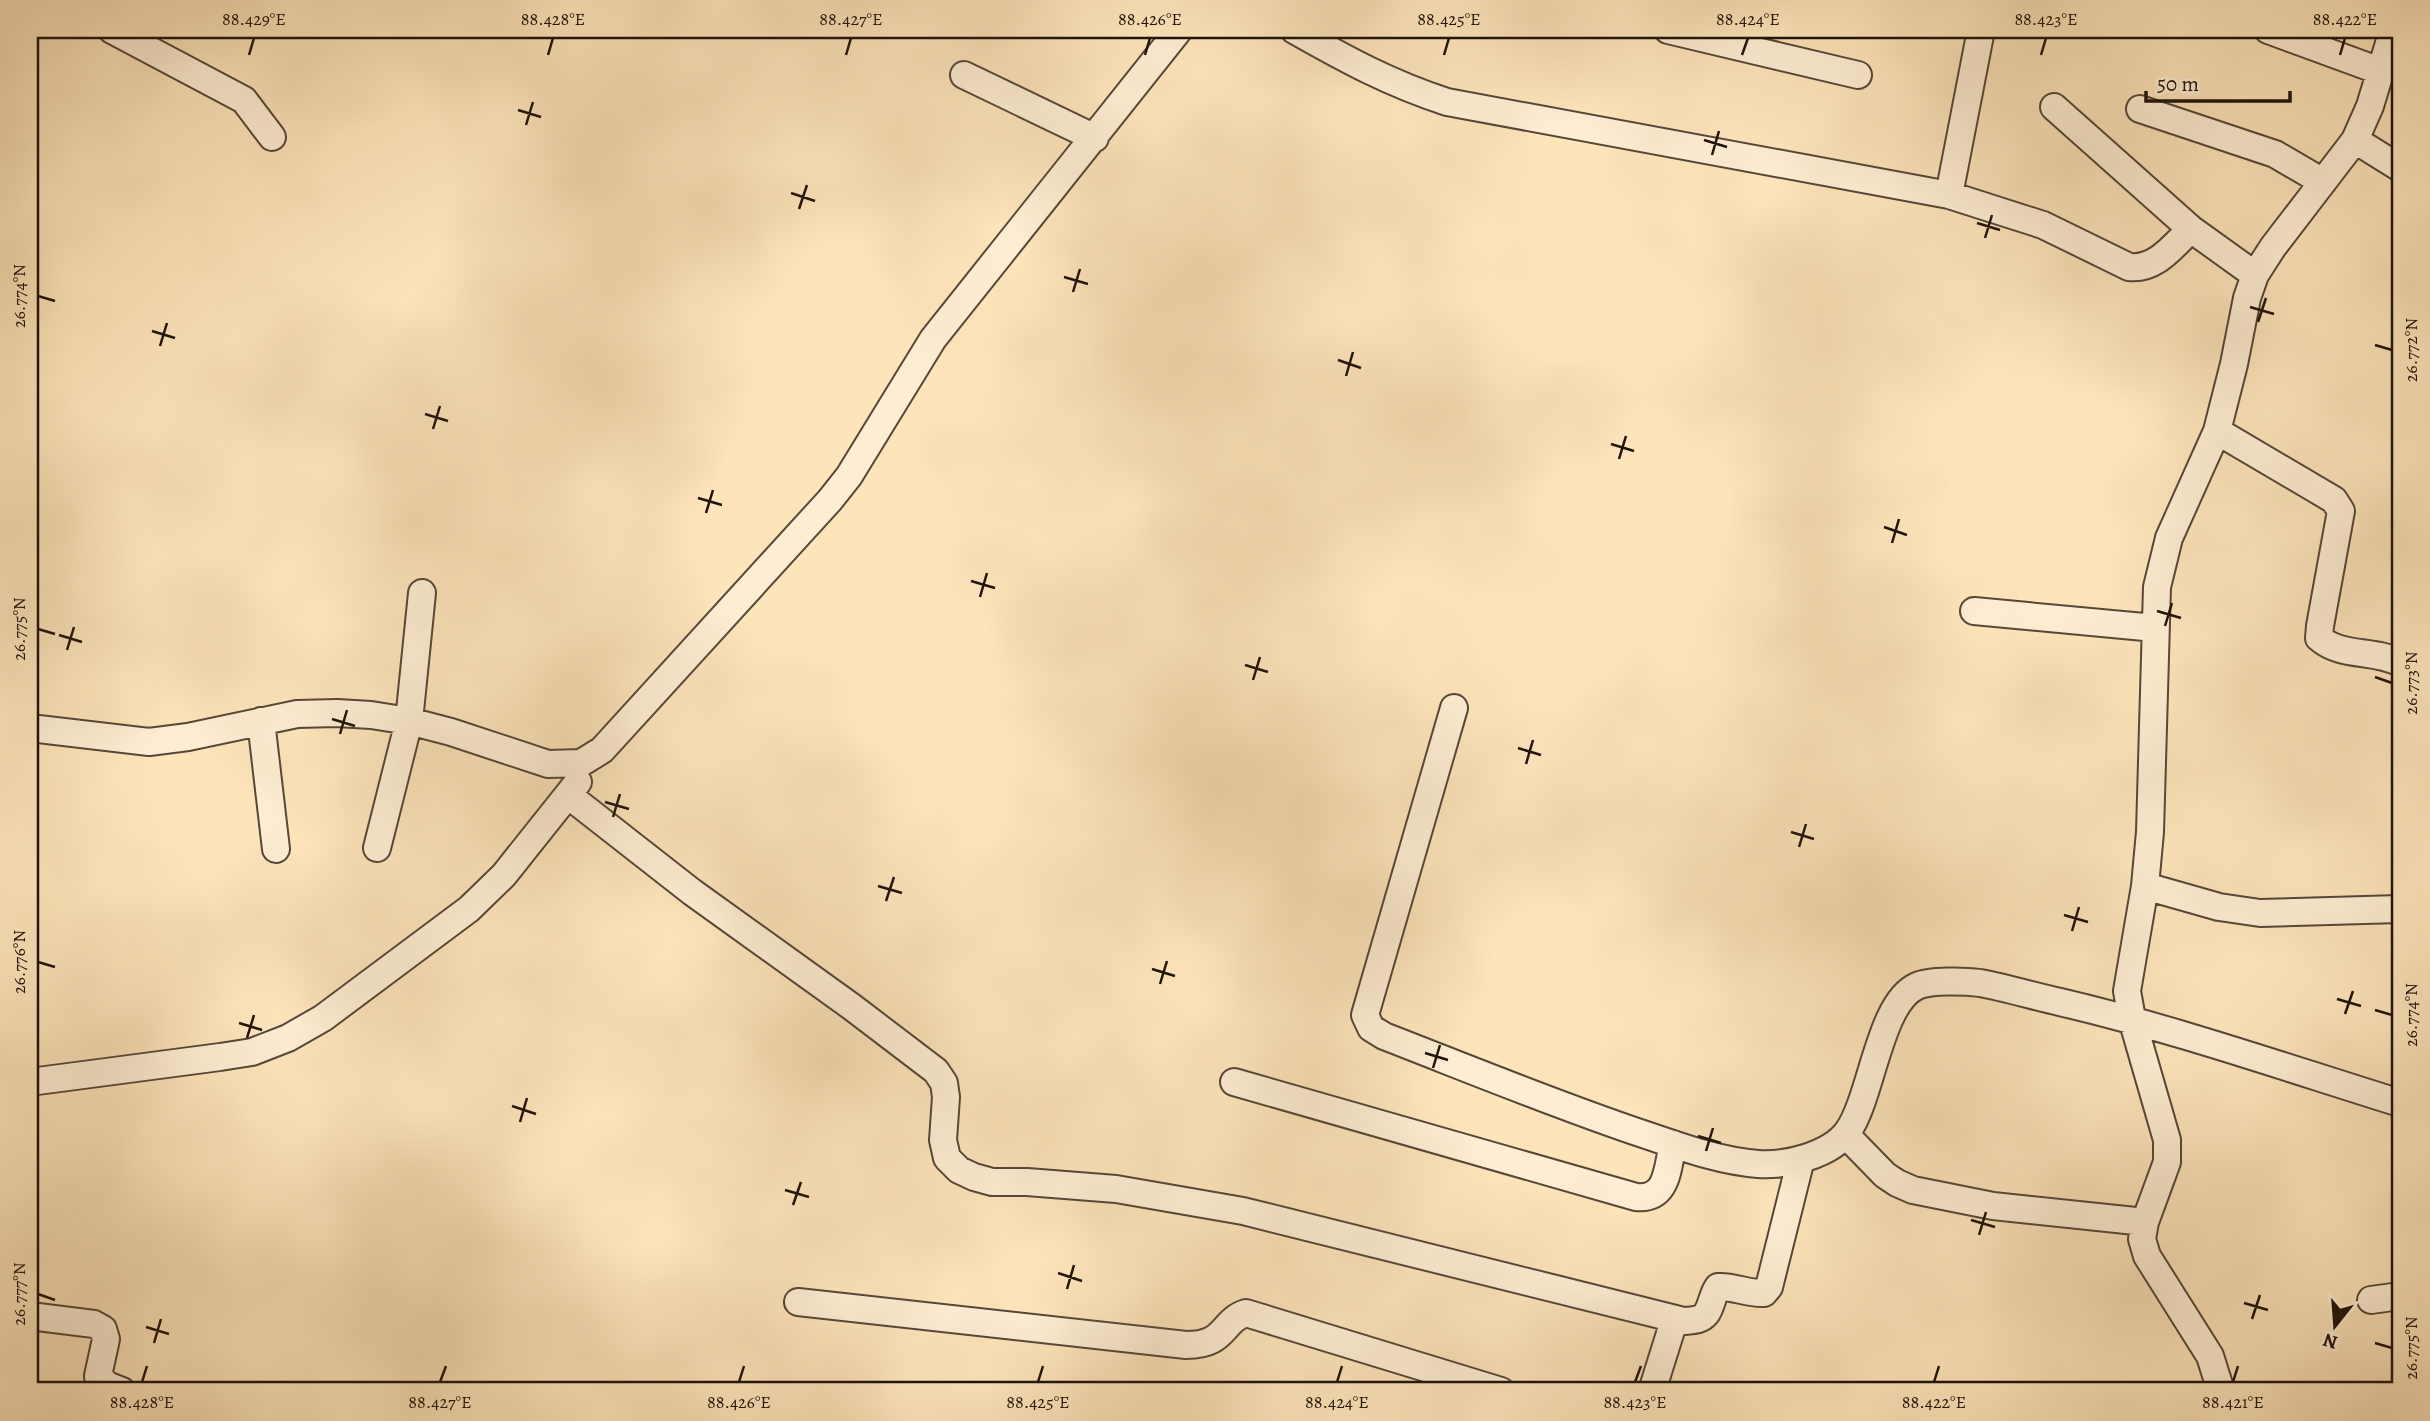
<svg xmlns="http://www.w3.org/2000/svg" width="2430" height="1421" font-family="Alegreya,serif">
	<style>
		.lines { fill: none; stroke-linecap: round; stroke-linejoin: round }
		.minor-casing { stroke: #564737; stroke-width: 30 }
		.minor { stroke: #feedd3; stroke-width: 26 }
		.ticks { fill: none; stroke: #1f130b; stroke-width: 2.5 }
		.neatline { fill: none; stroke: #1f130b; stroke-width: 2.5 }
		.ticks-label { font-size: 18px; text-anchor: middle; fill: #1f130b }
	</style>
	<rect width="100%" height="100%" fill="#fde4bb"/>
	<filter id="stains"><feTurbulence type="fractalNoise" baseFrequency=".00286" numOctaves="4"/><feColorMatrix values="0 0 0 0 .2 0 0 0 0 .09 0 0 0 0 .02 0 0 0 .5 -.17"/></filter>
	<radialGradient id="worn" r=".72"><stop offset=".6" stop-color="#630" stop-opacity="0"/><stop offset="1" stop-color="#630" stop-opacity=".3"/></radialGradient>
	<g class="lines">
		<defs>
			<path id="minor" d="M112 30 244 100 272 137
				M1294 30C1347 60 1389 83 1447 102L1949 195 2043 225 2129 267C2156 270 2173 246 2191 229
				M1668 30 1858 75
				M2268 30 2380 71
				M964 75 1095 138
				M2054 107 2191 229 2255 275
				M2140 109 2275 154 2323 182
				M2355 140 2400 168
				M1949 195 1981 30
				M2217 431 2334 500 2341 511 2320 626 2319 638C2342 658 2375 649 2400 663
				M1974 611 2155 628
				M1454 708 1365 1015 1371 1028 1384 1036C1469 1069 1554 1104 1640 1133 1679 1146 1718 1161 1758 1164 1786 1166 1831 1155 1848 1131 1872 1097 1879 1003 1917 986 1930 980 1965 981 1980 983 2007 988 2033 996 2060 1002 2175 1029 2287 1068 2400 1103
				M261 721 276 849
				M30 728 149 742 188 737 297 714 337 713 371 715 409 721 451 732 548 764 581 763 602 750 830 500 849 476 933 339 1179 30
				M568 795 692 892 852 1007 936 1071 944 1083 946 1097 943 1140 947 1158 959 1170 974 1177 992 1182H1027L1116 1189 1243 1211 1680 1320
				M377 848 409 721 422 593
				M2145 886 2219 907 2260 913 2400 909
				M30 1082 220 1057 252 1052 288 1038 323 1018 469 909 504 875 578 782
				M1234 1082 1636 1197C1668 1200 1667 1169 1673 1144
				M1846 1135 1885 1175 1897 1183 1913 1190 1993 1206 2145 1222
				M2371 1300 2400 1296
				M798 1302 1186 1345C1227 1345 1221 1321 1246 1313L1501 1391
				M30 1316 94 1324 103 1329 106 1339 98 1376 107 1385 122 1391
				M1652 1391 1673 1324C1683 1318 1698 1324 1706 1314 1712 1306 1712 1295 1718 1287 1734 1286 1748 1294 1764 1293L1769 1287 1801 1159
				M2221 1391 2210 1356 2147 1256 2142 1239 2145 1222 2167 1162V1140L2132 1019 2127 991 2145 886 2150 832 2157 587 2169 538 2217 431 2234 364 2247 298 2255 275 2273 247 2355 140 2370 106 2393 30"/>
		</defs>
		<!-- minor casing -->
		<use href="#minor" class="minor-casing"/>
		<!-- minor -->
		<use href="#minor" class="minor"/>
	</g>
	<!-- ticks -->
	<path class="ticks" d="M249 55 254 38M548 55 553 38M846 55 851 38M1145 55 1150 38M1444 55 1449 38M1742 55 1748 38M2041 55 2046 38M2340 55 2345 38M518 110 541 117M526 125 533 102M1704 140 1727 147M1712 155 1719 131M791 193 815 201M799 209 807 185M1977 223 2000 230M1985 238 1992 215M1064 277 1088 284M1073 292 1080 269M38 296 55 301M2250 307 2274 314M2258 322 2266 298M152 331 175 338M2375 345 2392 350M160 346 167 323M1338 360 1361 368M1346 376 1353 352M425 414 448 421M433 429 440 406M1611 444 1634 451M1619 459 1626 436M698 498 722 505M706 513 713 490M1884 527 1907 535M1892 543 1899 519M971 581 995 588M980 597 987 573M2157 611 2181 618M2165 626 2172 603M38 629 55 634M59 635 82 642M67 650 74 627M1245 665 1268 672M2375 677 2392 683M1253 680 1260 657M332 719 355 726M340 734 347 710M1518 748 1541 755M1526 764 1533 740M605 802 629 809M613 817 620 794M1791 832 1814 839M1799 847 1806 824M878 886 902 893M886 901 894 877M2064 915 2088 922M2072 931 2079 907M38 962 55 967M1152 969 1175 976M1160 984 1167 961M2337 999 2361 1006M2375 1010 2392 1015M2345 1014 2353 991M239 1023 262 1030M247 1038 254 1015M1425 1053 1448 1060M1433 1068 1440 1045M512 1106 536 1114M520 1122 527 1098M1698 1136 1721 1143M1706 1151 1713 1128M785 1190 809 1197M793 1205 801 1182M1971 1220 1995 1227M1979 1235 1986 1212M1058 1273 1082 1281M1067 1289 1074 1265M38 1294 55 1300M2244 1303 2268 1310M2252 1319 2260 1295M146 1327 169 1334M154 1343 161 1319M2375 1343 2392 1348M142 1382 147 1366M440 1382 446 1366M739 1382 744 1366M1038 1382 1043 1366M1337 1382 1342 1366M1635 1382 1641 1366M1934 1382 1939 1366M2233 1382 2238 1366"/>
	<!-- margin -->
	<rect width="2430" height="1421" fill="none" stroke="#fde4bb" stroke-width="77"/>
	<!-- north arrow -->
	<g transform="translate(2335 1326) rotate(197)" stroke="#feedd3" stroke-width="5" paint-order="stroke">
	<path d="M0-5L12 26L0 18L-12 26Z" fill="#1f130b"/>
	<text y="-10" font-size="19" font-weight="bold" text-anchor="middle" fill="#1f130b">N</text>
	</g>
	<!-- scale -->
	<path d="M2146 91v10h144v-10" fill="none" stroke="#1f130b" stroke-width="3.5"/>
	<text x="2157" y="91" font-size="21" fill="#1f130b" stroke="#feedd3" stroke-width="5" paint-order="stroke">50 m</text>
	<rect x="38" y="38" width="2354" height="1344" class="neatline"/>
	<g class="ticks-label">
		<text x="254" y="25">88.429°E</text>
		<text x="553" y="25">88.428°E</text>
		<text x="851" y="25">88.427°E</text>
		<text x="1150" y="25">88.426°E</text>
		<text x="1449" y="25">88.425°E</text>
		<text x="1748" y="25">88.424°E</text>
		<text x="2046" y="25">88.423°E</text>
		<text x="2345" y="25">88.422°E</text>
		<text transform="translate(19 296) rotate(-90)" y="6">26.774°N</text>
		<text transform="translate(2411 350) rotate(-90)" y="6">26.772°N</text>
		<text transform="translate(19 629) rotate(-90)" y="6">26.775°N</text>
		<text transform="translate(2411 683) rotate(-90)" y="6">26.773°N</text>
		<text transform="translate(19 962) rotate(-90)" y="6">26.776°N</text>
		<text transform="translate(2411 1015) rotate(-90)" y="6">26.774°N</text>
		<text transform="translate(19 1294) rotate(-90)" y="6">26.777°N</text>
		<text transform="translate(2411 1348) rotate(-90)" y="6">26.775°N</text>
		<text x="142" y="1408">88.428°E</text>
		<text x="440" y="1408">88.427°E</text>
		<text x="739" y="1408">88.426°E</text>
		<text x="1038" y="1408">88.425°E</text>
		<text x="1337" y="1408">88.424°E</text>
		<text x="1635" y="1408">88.423°E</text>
		<text x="1934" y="1408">88.422°E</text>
		<text x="2233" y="1408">88.421°E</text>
	</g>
	<rect width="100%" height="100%" filter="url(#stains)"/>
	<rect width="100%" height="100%" fill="url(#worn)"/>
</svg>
